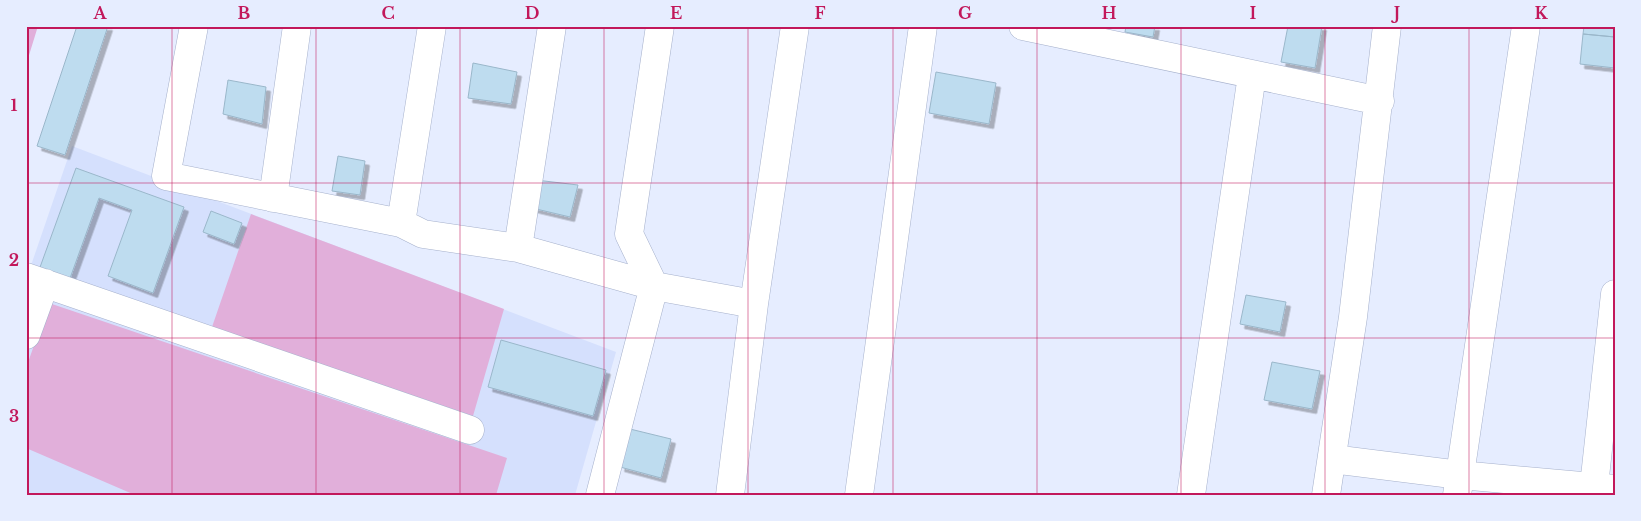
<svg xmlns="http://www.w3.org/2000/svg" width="1641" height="521" font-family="'Libre Baskerville',serif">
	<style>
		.built { fill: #d5e0fd }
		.green { fill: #e1afda }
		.building { fill: #bedcef; stroke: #9ab7ca; filter: url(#shadow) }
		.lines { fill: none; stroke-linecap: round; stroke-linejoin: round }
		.minor-casing { stroke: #a6b1cc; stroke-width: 29 }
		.minor { stroke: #fff; stroke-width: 28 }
		.grid { fill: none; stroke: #c2185b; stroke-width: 1; stroke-opacity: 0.55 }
		.neatline { fill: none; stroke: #c2185b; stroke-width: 2 }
		.grid-label { font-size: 16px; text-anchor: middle; font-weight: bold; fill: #c2185b }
	</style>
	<defs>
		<filter id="shadow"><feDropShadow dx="4.5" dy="4.5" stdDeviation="0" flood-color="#0004"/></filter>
	</defs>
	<rect width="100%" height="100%" fill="#e6edff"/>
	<!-- built -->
	<path class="built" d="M72 146 616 352 575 495H26V280Z"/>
	<!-- green -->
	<path class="green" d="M26 26H38L26 65Z
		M251 214 504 309 473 416 212 327Z
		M49 303 507 458 496 495H135L26 448V368Z"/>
	<!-- building -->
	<path class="building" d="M77 26H108L65 155 37 146Z
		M1126 26H1155L1153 37 1125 32Z
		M1288 26H1322L1315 68 1281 62Z
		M1584 26H1615V37L1583 34Z
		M1583 34 1615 37V68L1580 64Z
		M473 63 517 72 511 104 468 98Z
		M936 72 996 83 989 124 929 113Z
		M228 80 266 87 262 124 223 114Z
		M338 156 365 161 360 195 332 191Z
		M76 168 184 207 153 293 108 276 132 210 99 198 69 281 39 270Z
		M536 180 578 185 570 217 532 208Z
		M211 211 242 223 234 244 203 232Z
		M1246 295 1286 302 1280 332 1240 324Z
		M501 340 606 370 593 416 488 387Z
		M1272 362 1320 371 1312 409 1264 400Z
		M630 429 671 439 661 478 620 467Z"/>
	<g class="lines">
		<defs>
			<path id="minor" d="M194 26 166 176 401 223 423 234 518 248 654 286 754 304
				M1023 26 1380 101
				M273 198 297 26
				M401 223 432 26
				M518 248 552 26
				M26 277 470 430
				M26 335 45 283
				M1332 459 1460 475 1615 489
				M600 495 654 286 629 234 660 26
				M730 495 754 304 795 26
				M859 495 923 26
				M1191 495 1252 75
				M1326 495 1353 317 1387 26
				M1457 495 1526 26
				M1593 495 1615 294"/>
		</defs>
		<!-- minor casing -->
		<use href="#minor" class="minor-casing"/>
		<!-- minor -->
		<use href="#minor" class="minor"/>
	</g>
	<!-- grid -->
	<path class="grid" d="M172 26V495M316 26V495M460 26V495M604 26V495M748 26V495M893 26V495M1037 26V495M1181 26V495M1325 26V495M1469 26V495M26 183H1615M26 338H1615"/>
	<!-- border -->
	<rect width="1641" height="521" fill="none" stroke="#e6edff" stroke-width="55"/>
	<rect x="28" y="28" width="1586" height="466" class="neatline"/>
	<g class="grid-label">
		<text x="100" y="19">A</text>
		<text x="244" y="19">B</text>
		<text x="388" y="19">C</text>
		<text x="532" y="19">D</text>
		<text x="676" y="19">E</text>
		<text x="820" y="19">F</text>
		<text x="965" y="19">G</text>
		<text x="1109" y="19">H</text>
		<text x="1253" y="19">I</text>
		<text x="1397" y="19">J</text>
		<text x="1541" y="19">K</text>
		<text x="14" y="111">1</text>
		<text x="14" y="266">2</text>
		<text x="14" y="422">3</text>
	</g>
</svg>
